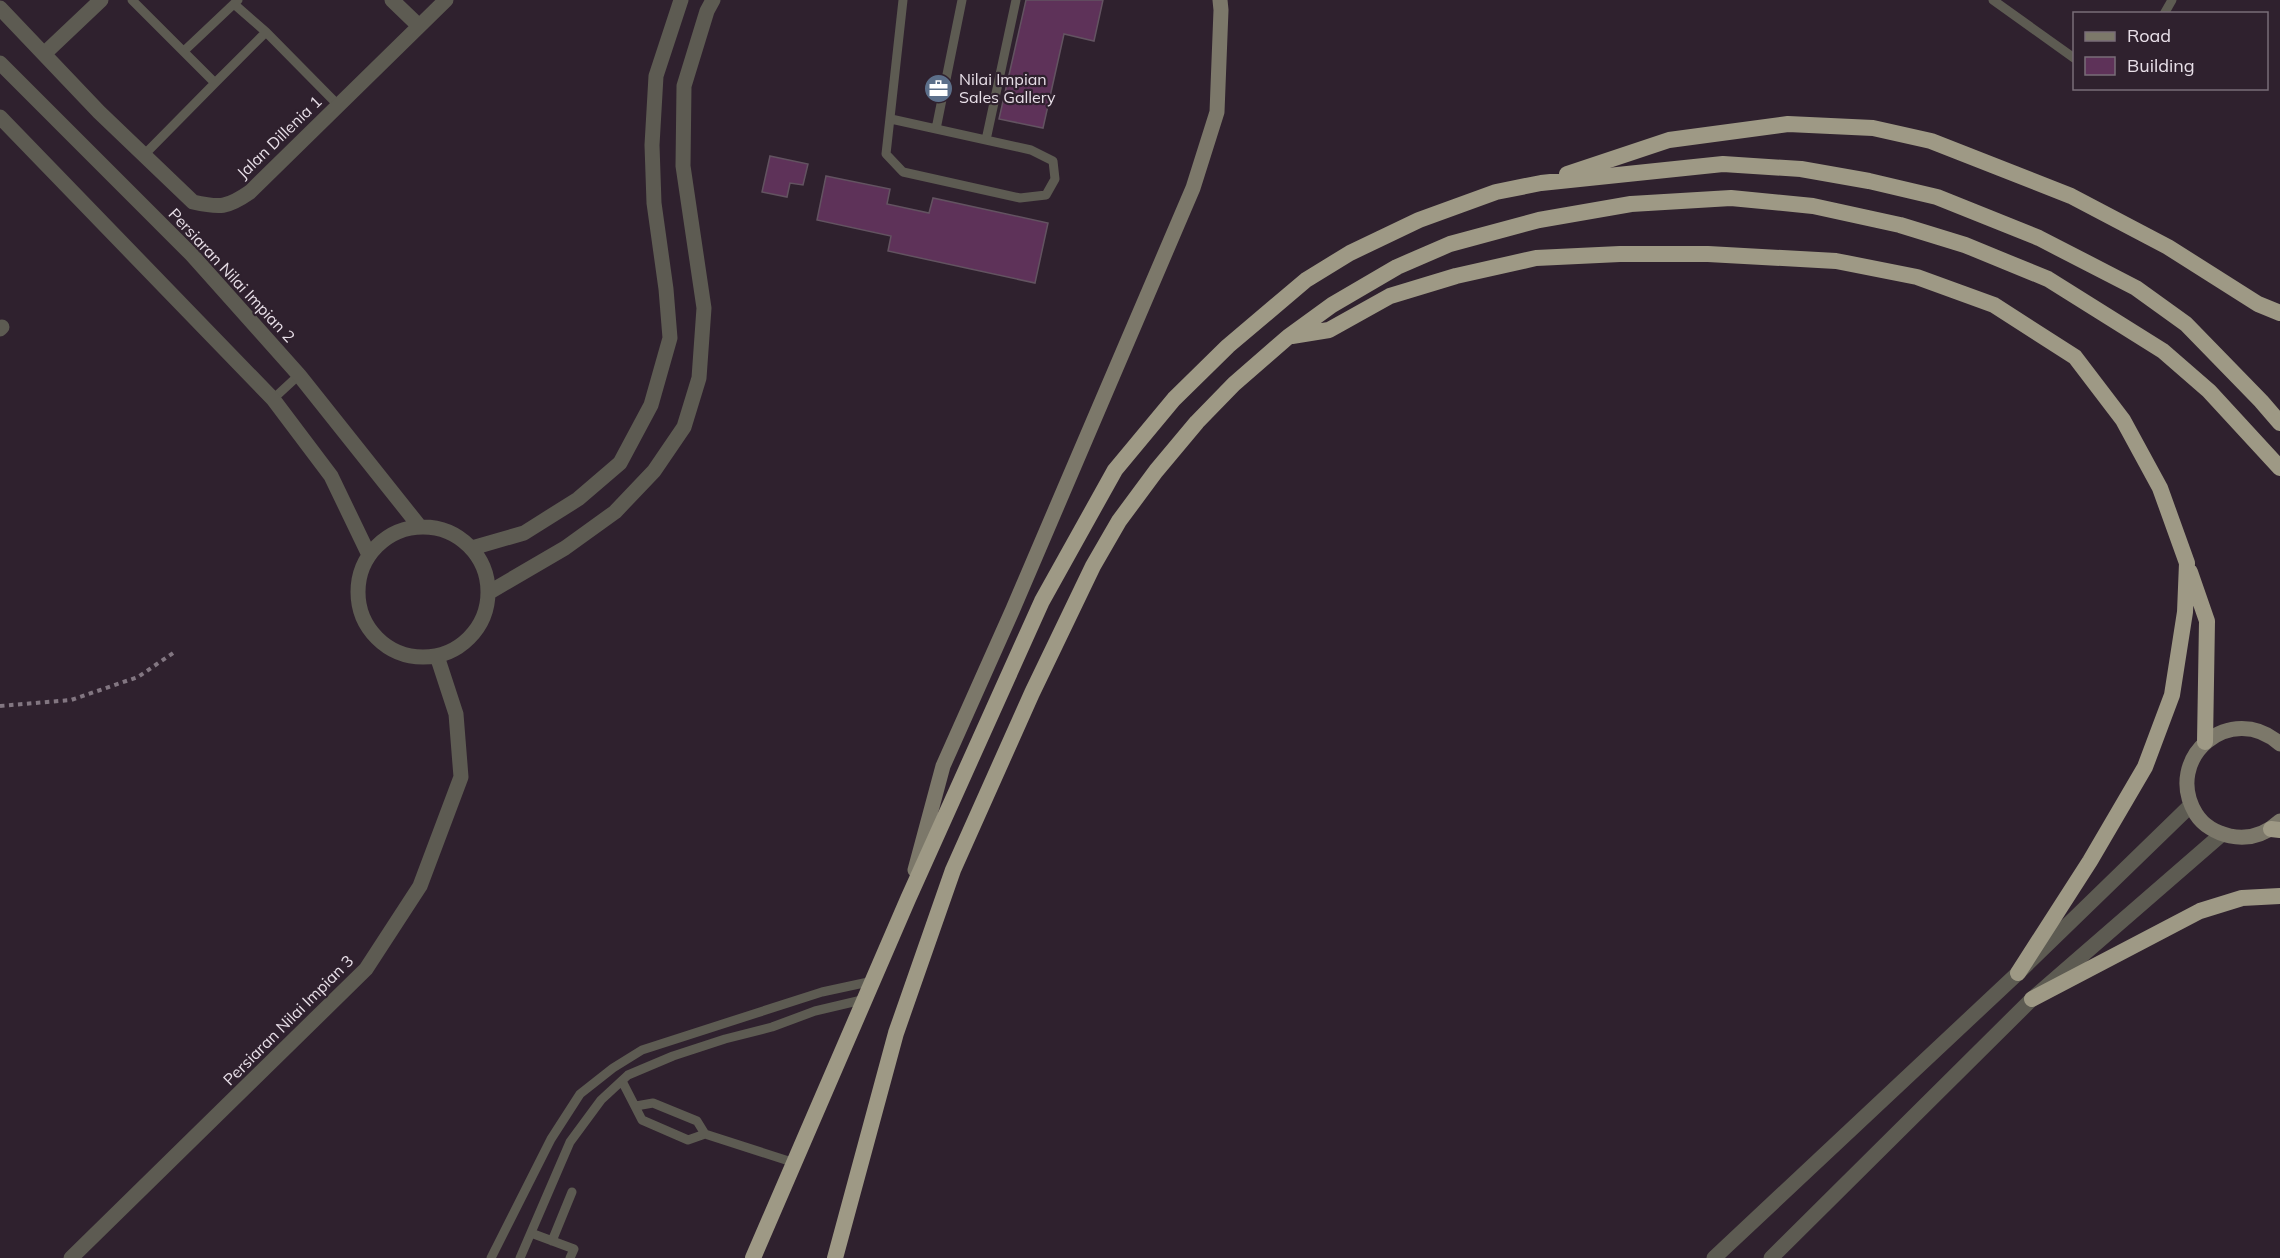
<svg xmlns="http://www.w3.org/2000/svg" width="2280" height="1258" font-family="Mulish,sans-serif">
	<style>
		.building { fill: #5e3259; stroke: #635361; stroke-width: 1.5 }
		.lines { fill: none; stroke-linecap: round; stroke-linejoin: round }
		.path { stroke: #827681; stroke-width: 4; stroke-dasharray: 4.5 4.5; stroke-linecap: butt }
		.service { stroke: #5d5b52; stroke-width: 9 }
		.minor { stroke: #5d5b52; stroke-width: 15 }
		.tertiary { stroke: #5d5b52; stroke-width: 15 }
		.secondary { stroke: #7c786a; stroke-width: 15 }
		.trunk { stroke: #9e9985; stroke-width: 16 }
		.labels { text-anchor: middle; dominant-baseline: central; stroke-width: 4.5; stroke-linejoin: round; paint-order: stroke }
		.poi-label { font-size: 16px; fill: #e8dfe8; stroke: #2f212e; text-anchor: start }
		.street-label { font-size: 16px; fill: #e8dfe8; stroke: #2f212e }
	</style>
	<rect width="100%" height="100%" fill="#2f212e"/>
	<!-- building -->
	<path class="building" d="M1026 0H1103L1094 41 1064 34 1043 128 999 119Z
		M770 156 808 164 803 185 790 183 787 197 762 192Z
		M826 176 890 189 887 204 929 213 933 198 1048 223 1035 283 888 251 891 236 817 220Z"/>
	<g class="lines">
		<!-- path -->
		<path class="path" d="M0 706 71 700 138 677 176 651"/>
		<!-- service -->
		<path class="service" d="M132 0 215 83 143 156
			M1993 0 2074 58
			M234 4 266 32
			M2164 14 2172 0
			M184 51 238 0
			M215 83 266 32 338 105
			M891 119 1031 150 1053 161 1055 179 1046 195 1020 198 903 172 886 154 903 0
			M936 129 962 0
			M986 140 1016 0
			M273 399 299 375
			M622 1081 642 1120 688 1140 705 1134 795 1163
			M636 1106 653 1103 697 1121 705 1134
			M531 1233 574 1249 570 1258
			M552 1241 572 1192
			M491 1258 551 1139 580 1094 613 1068 642 1050 822 992 873 981
			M520 1258 570 1142 601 1100 628 1075 673 1056 725 1039 772 1027 815 1011 866 999"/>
		<!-- minor -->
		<path class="minor" d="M392 0 419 26
			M0 8 99 112 193 202C220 208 227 208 250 192L446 0
			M44 54 101 0
			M0 329 2 327
			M1714 1258 2018 973 2191 805
			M1771 1258 2032 999 2222 834"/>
		<!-- tertiary -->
		<path class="tertiary" d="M0 63 192 255 299 375 420 527
			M0 117 273 399 331 476 369 555
			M358 592a65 65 0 1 1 130 0a65 65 0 1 1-130 0Z
			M472 548 524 533 578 499 620 463 651 405 670 338 666 289 654 203 652 145 656 76 681 0
			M488 593 565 548 615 512 654 471 684 427 699 378 704 308 683 166 684 86 707 11 713 0
			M71 1258 366 969 420 886 461 777 456 714 437 656"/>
		<!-- secondary -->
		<path class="secondary" d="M2280 744C2231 700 2162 758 2196 814 2203 825 2216 833 2230 836 2249 840 2266 834 2280 821
			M915 870 943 766 1013 609 1193 188 1217 112 1221 10 1220 0"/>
		<!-- trunk -->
		<path class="trunk" d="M1567 174 1669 140 1788 124 1873 128 1931 141 2071 196 2168 247 2258 304 2280 313
			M1292 336 1329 330 1390 296 1456 276 1536 258 1620 254H1708L1836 261 1917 277 1994 305 2075 357 2123 420 2160 488 2187 563 2185 612 2172 695 2145 767 2090 861 2018 973
			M2190 572 2207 621 2205 742
			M2271 829 2280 830
			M2032 999 2200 911 2242 898 2280 896
			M753 1258 908 899 1042 601 1115 470 1174 399 1228 346 1306 280 1350 253 1419 220 1496 192 1541 183 1723 164 1801 169 1869 181 1937 197 2039 238 2136 288 2186 324 2261 401 2280 423
			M835 1258 896 1033 953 870 1032 693 1093 566 1119 521 1156 471 1197 422 1234 384 1288 337 1332 305 1397 267 1450 244 1539 220 1631 204 1731 198 1813 206 1900 225 1965 245 2048 279 2163 351 2209 391 2280 468"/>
	</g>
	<!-- icons -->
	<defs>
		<symbol id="office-disc" viewBox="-11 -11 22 22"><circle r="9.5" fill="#5c6f8a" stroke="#2f212e"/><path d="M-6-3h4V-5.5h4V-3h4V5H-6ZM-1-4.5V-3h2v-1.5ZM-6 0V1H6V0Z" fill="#fff"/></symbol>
	</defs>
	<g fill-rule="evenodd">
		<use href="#office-disc" x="922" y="72" width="33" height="33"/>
	</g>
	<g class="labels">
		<!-- poi labels -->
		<g class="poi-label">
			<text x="959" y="79">Nilai Impian<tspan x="959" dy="18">Sales Gallery</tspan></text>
		</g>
		<!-- street labels -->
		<g class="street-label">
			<text transform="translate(279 137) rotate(-44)">Jalan Dillenia 1</text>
			<text transform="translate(232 275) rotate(47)">Persiaran Nilai Impian 2</text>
			<text transform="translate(288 1020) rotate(-45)">Persiaran Nilai Impian 3</text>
		</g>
	</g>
	<!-- legend -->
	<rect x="2073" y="12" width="195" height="78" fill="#2f212e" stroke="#796d78" stroke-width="1.5"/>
	<rect x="2085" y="32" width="30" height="9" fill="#7c786a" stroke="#796d78" stroke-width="1.5"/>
	<text x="2127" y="42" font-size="18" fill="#e8dfe8">Road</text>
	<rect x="2085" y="57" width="30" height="18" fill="#5e3259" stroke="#796d78" stroke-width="1.5"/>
	<text x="2127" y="72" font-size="18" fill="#e8dfe8">Building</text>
</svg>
